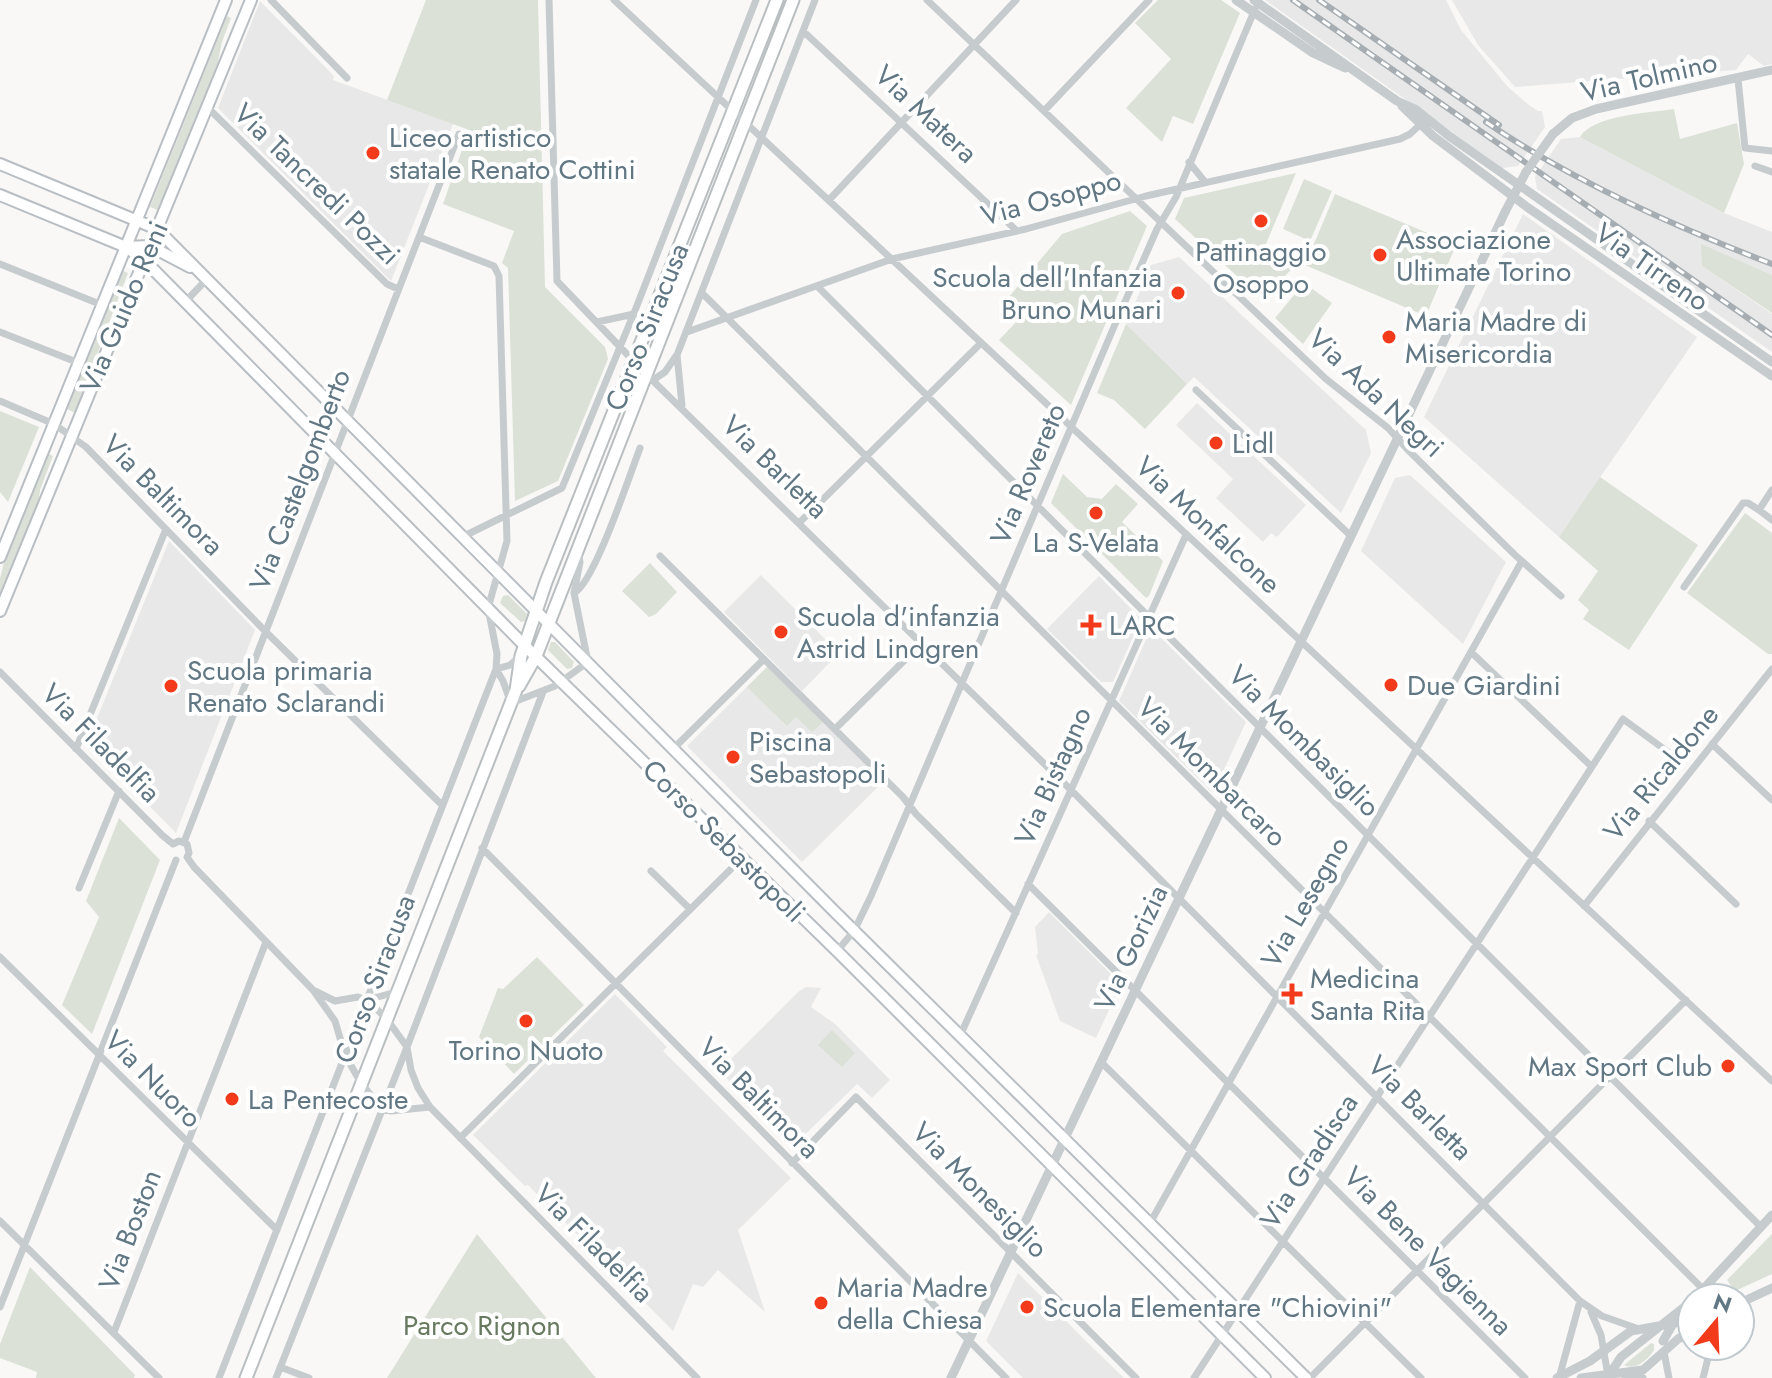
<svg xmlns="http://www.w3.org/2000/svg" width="1772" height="1378" font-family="Jost,sans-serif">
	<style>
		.built { fill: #e7e8e7 }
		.green { fill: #dbe1d6 }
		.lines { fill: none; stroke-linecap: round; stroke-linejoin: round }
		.secondary-casing { stroke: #b8bec3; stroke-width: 14 }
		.primary-casing { stroke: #b9bec1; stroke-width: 15 }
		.minor { stroke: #c6cbce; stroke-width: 7 }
		.tertiary { stroke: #c6cbce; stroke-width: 9 }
		.secondary { stroke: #fff; stroke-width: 10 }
		.primary { stroke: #fff; stroke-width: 11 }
		.rail-casing { stroke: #a6aeb3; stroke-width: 6 }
		.rail { stroke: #fff; stroke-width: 3; stroke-dasharray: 9; stroke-linecap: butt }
		.tertiary-bridge { stroke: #c6cbce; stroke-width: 9 }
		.poi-dot { fill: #f33b1c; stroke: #fff; stroke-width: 3 }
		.labels { text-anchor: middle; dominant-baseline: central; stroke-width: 8; stroke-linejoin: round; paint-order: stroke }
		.street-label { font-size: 28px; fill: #617784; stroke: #fff }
		.poi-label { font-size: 28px; fill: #617784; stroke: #fff; text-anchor: start }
		.park-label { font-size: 28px; fill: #677a60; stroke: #fff }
	</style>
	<rect width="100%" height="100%" fill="#f9f8f6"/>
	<!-- built -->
	<path class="built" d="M1265 0H1446L1461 30 1507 86 1529 105 1538 111H1542L1545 127 1518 166 1502 168Z
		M1452 0H1772V64L1764 66 1748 54 1736 70 1515 87 1478 45Z
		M260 1 334 76 333 80 453 124 391 281 218 108Z
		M1580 137 1724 213 1772 232V275L1702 245V266L1772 314V352L1537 189 1535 177 1561 139Z
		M1523 214 1697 337 1559 537 1424 417Z
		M1179 257 1366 430 1371 453 1341 513 1194 377 1187 384 1126 324 1151 265Z
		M1197 403 1306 505 1277 537 1271 533 1263 542 1216 498 1233 479 1176 425Z
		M1410 475 1506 562 1463 644 1361 551 1395 478Z
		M169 541 255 630 176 833 87 743Z
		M761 575 839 653 802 691 724 612Z
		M1099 576 1141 619 1113 682H1101L1047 629Z
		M1151 628 1246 722 1213 793 1119 701Z
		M767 667 883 782 802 862 687 746Z
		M1049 912 1121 984 1096 1038 1060 1021 1036 955 1038 954 1035 927Z
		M806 987 821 988 811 1007 835 1024 890 1080 872 1098 857 1084 794 1145 719 1071 798 992Z
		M615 994 667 1047 663 1051 791 1178 738 1230 765 1312 718 1270 703 1287 693 1284 673 1331 528 1185 525 1186 473 1135Z
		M1018 1273 1094 1349 1124 1378H1023L986 1341Z"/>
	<!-- green -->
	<path class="green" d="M426 0H538L545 287 605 347 608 359 558 481 515 501 508 268 502 263 514 231 443 204 469 130 387 100Z
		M1158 0H1221L1240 13 1193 124 1173 116 1162 142 1126 108 1171 59 1135 23Z
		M227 16 231 18 222 42 217 66 158 210 150 207Z
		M1674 109 1680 139 1737 123 1744 164 1724 213 1580 137C1593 115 1649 113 1674 109Z
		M1296 173 1265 246 1268 253 1295 265 1263 300 1175 219 1184 198Z
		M1304 179 1332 191 1310 241 1283 229Z
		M1335 194 1456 245 1426 316 1305 265Z
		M1130 211 1147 226 1071 405 999 340 1019 319 1018 307 1008 298 1062 234Z
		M1701 244 1772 275V313L1702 266Z
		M123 271 128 273 75 413 67 409Z
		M1304 283 1332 303 1303 344 1275 318Z
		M1126 324 1187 384 1145 429 1114 400 1097 393Z
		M0 411 39 427 8 502 0 492Z
		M49 454 53 456 40 490 38 505 0 598V579L4 562Z
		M1063 474 1087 497 1102 499 1116 484 1138 504 1122 522 1163 561 1149 596 1146 598 1051 503Z
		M1600 477 1698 545 1629 650 1583 619 1589 610 1578 600 1598 571 1559 537Z
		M1745 513 1772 533V654H1768L1687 593Z
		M650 563 677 592 656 614 649 617 622 591Z
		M508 595 527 614 525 621 521 622 500 603 503 596Z
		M551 642H555L574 662 572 668 567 669 548 650Z
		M767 667 823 722 812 732 796 717 787 726 747 687Z
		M119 818 160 860 92 1034 62 1005 99 917 86 901Z
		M537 957 584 1005 514 1074 479 1037 498 988 503 989Z
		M832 1030 855 1053 842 1067 818 1045Z
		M477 1234 596 1378H387Z
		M1772 1234V1274L1735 1291 1727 1280Z
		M30 1267 135 1375 134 1378H36L37 1372 0 1358V1344Z
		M1651 1343 1654 1344V1350C1648 1360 1635 1371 1624 1365Z"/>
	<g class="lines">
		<defs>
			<path id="secondary" d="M0 164 157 229 835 912 1306 1378
				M0 195 126 247 144 260 524 645 837 951 1265 1378
				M126 247 150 246 190 267
				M0 557 226 0
				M0 611 251 0"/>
			<path id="primary" d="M519 686 536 656 793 0
				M246 1378 516 690 521 656 546 582 777 0"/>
		</defs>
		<!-- secondary casing -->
		<use href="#secondary" class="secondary-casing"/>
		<!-- primary casing -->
		<use href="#primary" class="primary-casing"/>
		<!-- minor -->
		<path class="minor" d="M271 0 347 78
			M549 0 557 281 646 374 1071 790 1580 1301 1602 1316 1636 1328
			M614 0 1772 1081
			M927 0 1326 379 1388 428 1408 450 1515 555 1561 596
			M803 31 1017 231
			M1738 79 1745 148 1772 151
			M207 107 387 284 398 289
			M1044 111 1149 0
			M1189 162 1205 182
			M1755 166 1772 172
			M829 200 1016 0
			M0 264 102 305
			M817 286 1761 1227
			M702 293 1712 1298
			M186 301 207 279
			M597 322 634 314
			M0 332 79 363
			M687 332 892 259 1026 229 1146 196 1400 139 1410 134 1424 121
			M653 380 665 372 676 356
			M1196 390 1351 536
			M0 401 54 424 86 447 265 631 442 805
			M682 405 677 355 815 0
			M1759 510 1772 520
			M800 522 981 343
			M462 537 562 488 636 308 756 0
			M660 556 903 797 916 814 1016 913
			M1684 587 1743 503H1748L1759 510 1772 490
			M574 593C594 584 630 474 640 448
			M1471 652 1591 766
			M496 669 503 681 511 703 555 686 588 662 574 593 580 562 578 552
			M496 669 510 665 521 656
			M0 672 162 835 173 844 179 841 187 844 189 853 187 857 194 867 313 990 335 1021 345 1055 361 1083 382 1109 391 1111 430 1107
			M835 729 922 643
			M1712 744 1772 800
			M76 749 166 529
			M673 749 764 659
			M1649 821 1736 904
			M184 842 459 134
			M482 848 1006 1378
			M651 871 690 909
			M1028 884 1525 1378
			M79 888 119 791
			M1584 906 1772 669
			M837 951 854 931 871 896 1116 322 1157 229 1176 197 1255 9
			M0 957 277 1230
			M315 991 335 1001 358 997 367 1000 386 1018 407 1047 411 1070 418 1088 430 1107 697 1378
			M367 1000 396 992
			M960 1036 1186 535
			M1101 1062 1421 1378
			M460 1138 742 858
			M792 1163 856 1097 1136 1378
			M0 1221 159 1378
			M1150 1223 1522 561
			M0 1307 176 860
			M1591 1312 1601 1335 1608 1376
			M114 1332 266 942
			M1664 1352 1669 1378
			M280 1367 309 1378
			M1624 1375 1643 1378
			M219 1378 496 669 497 654 488 608 507 541 499 276 494 266 419 237
			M276 1378 407 1047 543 692
			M1194 1378 1623 719 1679 760
			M1310 1378 1686 1000
			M1559 1378 1580 1301
			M1703 1378 1711 1346"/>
		<!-- tertiary -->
		<path class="tertiary" d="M1236 0 1313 53 1345 68
			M1254 0 1397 101 1415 109 1449 136 1772 362
			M1402 106 1433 136 1527 207 1772 376
			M1553 134 1572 118 1596 109 1772 70
			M1695 1298 1772 1215
			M1740 1303 1772 1288
			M1663 1341 1674 1322
			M951 1378 1506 210 1526 172
			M1557 1378 1590 1361 1631 1331 1692 1320
			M1581 1378 1643 1370 1678 1339 1692 1331
			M1607 1378 1621 1357 1692 1301"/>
		<!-- secondary -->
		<use href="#secondary" class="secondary"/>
		<!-- primary -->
		<use href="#primary" class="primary"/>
		<defs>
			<path id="rail" d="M1293 0 1772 335
				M1319 0 1499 125
				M1486 122C1569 179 1678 228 1772 264"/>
		</defs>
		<!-- rail casing -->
		<use href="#rail" class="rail-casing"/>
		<!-- rail -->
		<use href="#rail" class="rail"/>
		<!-- tertiary-bridge -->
		<path class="tertiary-bridge" d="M1526 172 1553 134"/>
	</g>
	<!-- markers -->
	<g class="poi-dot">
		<circle cx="373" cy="153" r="8"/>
		<circle cx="1261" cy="221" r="8"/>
		<circle cx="1380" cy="255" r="8"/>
		<circle cx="1178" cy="293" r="8"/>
		<circle cx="1389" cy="337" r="8"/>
		<circle cx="1216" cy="443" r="8"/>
		<circle cx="1096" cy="513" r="8"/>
		<path d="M1087 613h8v8h8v8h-8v8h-8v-8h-8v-8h8z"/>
		<circle cx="781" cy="632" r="8"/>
		<circle cx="1391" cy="685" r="8"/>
		<circle cx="171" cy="686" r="8"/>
		<circle cx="733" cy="757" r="8"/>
		<path d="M1288 982h8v8h8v8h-8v8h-8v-8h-8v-8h8z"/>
		<circle cx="526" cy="1021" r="8"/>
		<circle cx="1728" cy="1066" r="8"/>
		<circle cx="232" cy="1099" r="8"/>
		<circle cx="821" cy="1303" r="8"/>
		<circle cx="1027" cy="1307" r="8"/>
	</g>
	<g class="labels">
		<!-- street labels -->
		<g class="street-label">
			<text transform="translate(1649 77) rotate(-13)">Via Tolmino</text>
			<text transform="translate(926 114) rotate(43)">Via Matera</text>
			<text transform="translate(317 184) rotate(44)">Via Tancredi Pozzi</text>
			<text transform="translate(1051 198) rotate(-15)">Via Osoppo</text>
			<text transform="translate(1652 267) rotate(35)">Via Tirreno</text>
			<text transform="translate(124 307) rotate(-67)">Via Guido Reni</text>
			<text transform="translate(647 327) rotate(-68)">Corso Siracusa</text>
			<text transform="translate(1376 393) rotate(43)">Via Ada Negri</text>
			<text transform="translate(775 467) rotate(44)">Via Barletta</text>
			<text transform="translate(1028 474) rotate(-67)">Via Rovereto</text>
			<text transform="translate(300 480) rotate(-69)">Via Castelgomberto</text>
			<text transform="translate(163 495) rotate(45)">Via Baltimora</text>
			<text transform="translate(1208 525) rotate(43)">Via Monfalcone</text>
			<text transform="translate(1304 741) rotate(45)">Via Mombasiglio</text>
			<text transform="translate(101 743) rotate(45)">Via Filadelfia</text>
			<text transform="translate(1212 772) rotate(45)">Via Mombarcaro</text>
			<text transform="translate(1661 773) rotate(-51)">Via Ricaldone</text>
			<text transform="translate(1053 776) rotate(-66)">Via Bistagno</text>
			<text transform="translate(724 841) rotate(45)">Corso Sebastopoli</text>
			<text transform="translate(1305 902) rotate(-60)">Via Lesegno</text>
			<text transform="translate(1131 948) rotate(-65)">Via Gorizia</text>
			<text transform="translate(375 979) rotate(-69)">Corso Siracusa</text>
			<text transform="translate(153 1079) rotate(45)">Via Nuoro</text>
			<text transform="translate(759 1098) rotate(45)">Via Baltimora</text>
			<text transform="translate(1420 1108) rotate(45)">Via Barletta</text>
			<text transform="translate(1309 1161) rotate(-57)">Via Gradisca</text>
			<text transform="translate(980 1190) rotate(45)">Via Monesiglio</text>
			<text transform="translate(130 1230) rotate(-69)">Via Boston</text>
			<text transform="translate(594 1243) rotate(45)">Via Filadelfia</text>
			<text transform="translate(1428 1251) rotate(45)">Via Bene Vagienna</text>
		</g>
		<!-- poi labels -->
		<g class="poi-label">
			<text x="389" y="137">Liceo artistico<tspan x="389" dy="32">statale Renato Cottini</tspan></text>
			<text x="1396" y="239">Associazione<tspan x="1396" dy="32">Ultimate Torino</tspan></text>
			<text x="1261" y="251" text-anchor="middle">Pattinaggio<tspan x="1261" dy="32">Osoppo</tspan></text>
			<text x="1162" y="277" text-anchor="end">Scuola dell'Infanzia<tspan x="1162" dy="32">Bruno Munari</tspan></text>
			<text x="1405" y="321">Maria Madre di<tspan x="1405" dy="32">Misericordia</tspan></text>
			<text x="1232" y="443">Lidl</text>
			<text x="1096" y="542" text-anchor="middle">La S-Velata</text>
			<text x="797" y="616">Scuola d'infanzia<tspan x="797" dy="32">Astrid Lindgren</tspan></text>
			<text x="1109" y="625">LARC</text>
			<text x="187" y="670">Scuola primaria<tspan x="187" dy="32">Renato Sclarandi</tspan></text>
			<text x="1407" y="685">Due Giardini</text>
			<text x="749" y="741">Piscina<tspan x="749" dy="32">Sebastopoli</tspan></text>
			<text x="1310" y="978">Medicina<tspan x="1310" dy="32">Santa Rita</tspan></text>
			<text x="526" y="1050" text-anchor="middle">Torino Nuoto</text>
			<text x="1712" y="1066" text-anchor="end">Max Sport Club</text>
			<text x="248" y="1099">La Pentecoste</text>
			<text x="837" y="1287">Maria Madre<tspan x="837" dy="32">della Chiesa</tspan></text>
			<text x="1043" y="1307">Scuola Elementare "Chiovini"</text>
		</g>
		<!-- park labels -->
		<g class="park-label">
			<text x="482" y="1325">Parco Rignon</text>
		</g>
	</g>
	<!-- north arrow -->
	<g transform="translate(1716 1322) rotate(19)"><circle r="38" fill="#ffffff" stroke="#c0c9ce" stroke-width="2"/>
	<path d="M0-6L14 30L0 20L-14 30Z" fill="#f33b1c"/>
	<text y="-12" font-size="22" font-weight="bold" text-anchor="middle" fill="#617784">N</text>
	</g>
</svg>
